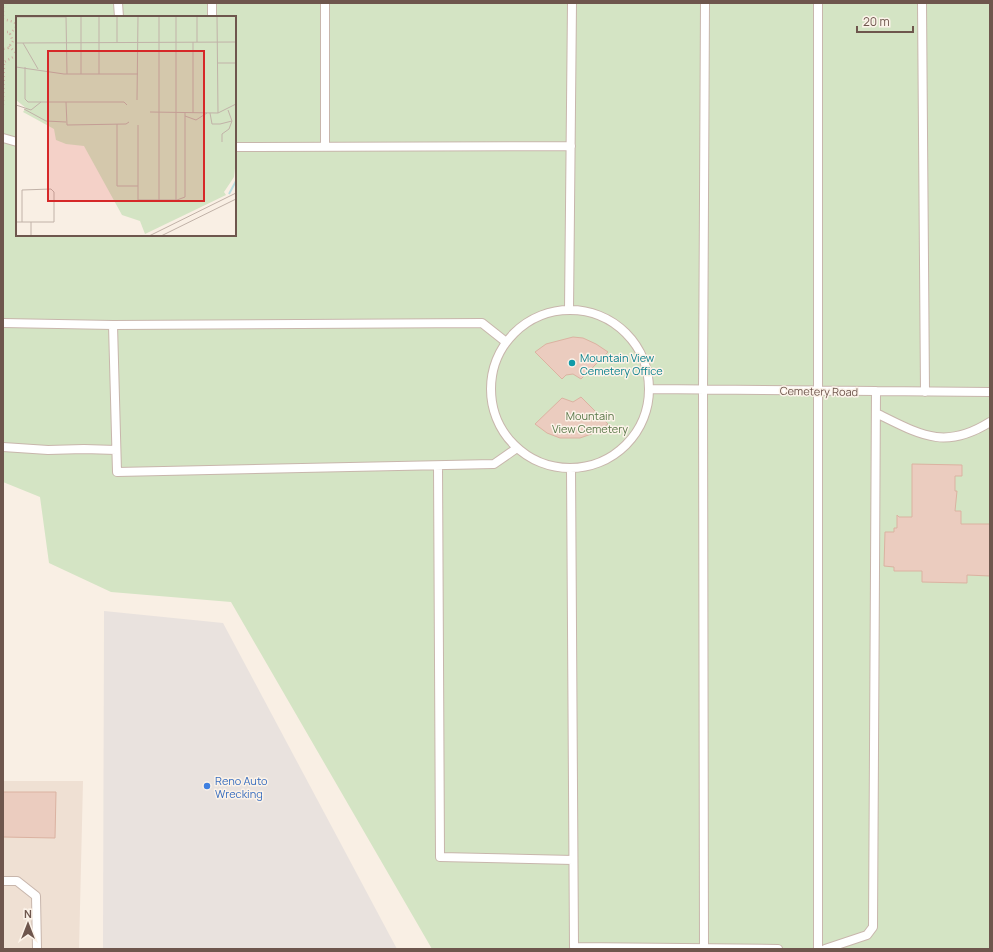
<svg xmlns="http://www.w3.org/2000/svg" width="993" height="952" font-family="Manrope,sans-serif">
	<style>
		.residential { fill: #efe0d3 }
		.industrial { fill: #e9e2de }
		.green { fill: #d4e4c4; fill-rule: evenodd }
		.building { fill: #ebccbf; stroke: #dbb2a1 }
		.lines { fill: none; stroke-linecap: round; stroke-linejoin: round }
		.service-casing { stroke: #c8b6ac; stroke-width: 10 }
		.path { stroke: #cfb0a3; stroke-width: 2.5; stroke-dasharray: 1 3; stroke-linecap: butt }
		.service { stroke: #fff; stroke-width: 8 }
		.culture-dot { fill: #0f9aa8; stroke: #fcf3e9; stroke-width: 1.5 }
		.shop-dot { fill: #3f7fe0; stroke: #fcf3e9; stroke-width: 1.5 }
		.labels { text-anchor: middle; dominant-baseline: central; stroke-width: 3; stroke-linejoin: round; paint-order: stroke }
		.culture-label { font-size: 11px; fill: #0d838f; stroke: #fcf3e9; text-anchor: start }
		.street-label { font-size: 11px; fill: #6e564d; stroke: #fcf3e9 }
		.park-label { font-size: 11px; fill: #5b784a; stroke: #fcf3e9 }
		.shop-label { font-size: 11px; fill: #366cbe; stroke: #fcf3e9; text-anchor: start }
		.inset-river { fill: none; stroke: #bbdee0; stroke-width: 2 }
		.inset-road { fill: none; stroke: #c1b2a8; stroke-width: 1 }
		.view { fill: #d62828; fill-opacity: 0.15; stroke: #d62828; stroke-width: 2 }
		.inset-edge { fill: none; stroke: #6e564d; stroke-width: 2 }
	</style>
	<rect width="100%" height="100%" fill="#f9efe4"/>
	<!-- residential -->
	<path class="residential" d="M3 781H83L79 949H3Z"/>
	<!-- industrial -->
	<path class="industrial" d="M104 611 223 623 397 949H103Z"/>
	<!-- green -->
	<path class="green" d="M3 3H990V949H432L231 602 111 592 49 563 40 497 3 482ZM17 17H235V235H17Z"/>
	<!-- building -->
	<path class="building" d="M573 337 583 338 596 344 608 352 581 379 573 374 566 375 562 379 535 352 546 344Z
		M581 397 608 424 597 432 580 438H560L547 433 535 424 562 398 573 402Z
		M912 464 962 465V476H955V491H957L955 511H961V524H990V576L967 575V583L922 582V571H894V567L884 566 885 532H894V528H897V515L899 517H912Z
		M3 792H56L55 838 3 837Z"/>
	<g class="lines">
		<defs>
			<path id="service" d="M118 3 119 17
				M212 3V17
				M325 3V147
				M922 3 925 392
				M3 138 17 142
				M235 147 571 146
				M491 389a79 79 0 1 1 158 0a79 79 0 1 1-158 0Z
				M569 310 572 3
				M3 323 113 325 117 472 494 464 517 448
				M113 325 482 323 506 342
				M649 389 990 392
				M876 413C919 434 944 451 990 422
				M3 447 48 450 84 449 116 450
				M438 466 440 857 573 860
				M571 468 574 947 778 949
				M3 881H17L36 896 37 949
				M704 948 703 389 705 3
				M818 949V3
				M825 949 867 935 873 927 876 391"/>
		</defs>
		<!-- service casing -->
		<use href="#service" class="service-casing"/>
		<!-- path -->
		<path class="path" d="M3 3V19L14 22 17 25
			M3 32H9L13 41 8 48 3 49
			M10 34 17 26
			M9 46 17 54
			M3 105 4 62 17 55"/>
		<!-- service -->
		<use href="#service" class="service"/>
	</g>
	<!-- markers -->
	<circle class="culture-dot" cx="572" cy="363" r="4"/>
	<circle class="shop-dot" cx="207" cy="786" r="4"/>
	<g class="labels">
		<!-- culture labels -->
		<g class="culture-label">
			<text x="580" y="357">Mountain View<tspan x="580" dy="13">Cemetery Office</tspan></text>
		</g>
		<!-- street labels -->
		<g class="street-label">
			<text transform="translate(819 391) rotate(1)">Cemetery Road</text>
		</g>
		<!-- park labels -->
		<g class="park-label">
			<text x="590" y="415">Mountain<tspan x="590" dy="13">View Cemetery</tspan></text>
		</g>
		<!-- shop labels -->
		<g class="shop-label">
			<text x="215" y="780">Reno Auto<tspan x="215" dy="13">Wrecking</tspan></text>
		</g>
	</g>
	<!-- overview -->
	<g transform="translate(16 16)">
		<rect width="220" height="220" fill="#f9efe4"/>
		<path d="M0 0H220V143L218 161 208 176 210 179 129 218 124 205 106 199 68 130 50 128 40 124 38 113 7 96 10 92 0 84Z" fill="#d4e4c4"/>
		<path class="inset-river" d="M213 178 220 165"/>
		<path class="inset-road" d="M50 0 51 58M65 0V58M83 0V58M160 0V184M181 0V26M201 0 202 97M0 1H50M177 26V97M0 27 220 26M7 27 22 53M101 27V0M202 47H220M0 51 48 58H122M9 51V83L12 86H50L51 109 110 108 113 106M121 84 122 0M50 86H108L111 89M0 89 15 94 25 86M8 93 30 105 50 106M134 96 202 97 220 88M194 97 196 108H204L216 105 212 94M169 100 180 104 191 97M101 108V170H122M122 109V184H161L169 181V97M206 126V118L213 113 216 105M143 184V0M0 206H15V220M6 206V174L35 173 38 176V206H15M133 220 220 177M145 220 220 183"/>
		<path class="view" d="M32 35H188V185H32Z"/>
		<rect width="220" height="220" class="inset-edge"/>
	</g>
	<!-- border -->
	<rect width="993" height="952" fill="none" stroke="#6e564d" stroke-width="8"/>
	<!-- north arrow -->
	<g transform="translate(28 924)" stroke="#fcf3e9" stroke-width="3" paint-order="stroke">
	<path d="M0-3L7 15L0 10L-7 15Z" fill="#6e564d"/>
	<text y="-6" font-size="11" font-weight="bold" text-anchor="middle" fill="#6e564d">N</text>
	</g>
	<!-- scale -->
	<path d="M857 26v6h56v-6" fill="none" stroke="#6e564d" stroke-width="2"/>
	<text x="863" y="26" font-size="12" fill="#6e564d" stroke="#fcf3e9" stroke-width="3" paint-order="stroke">20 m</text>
</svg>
